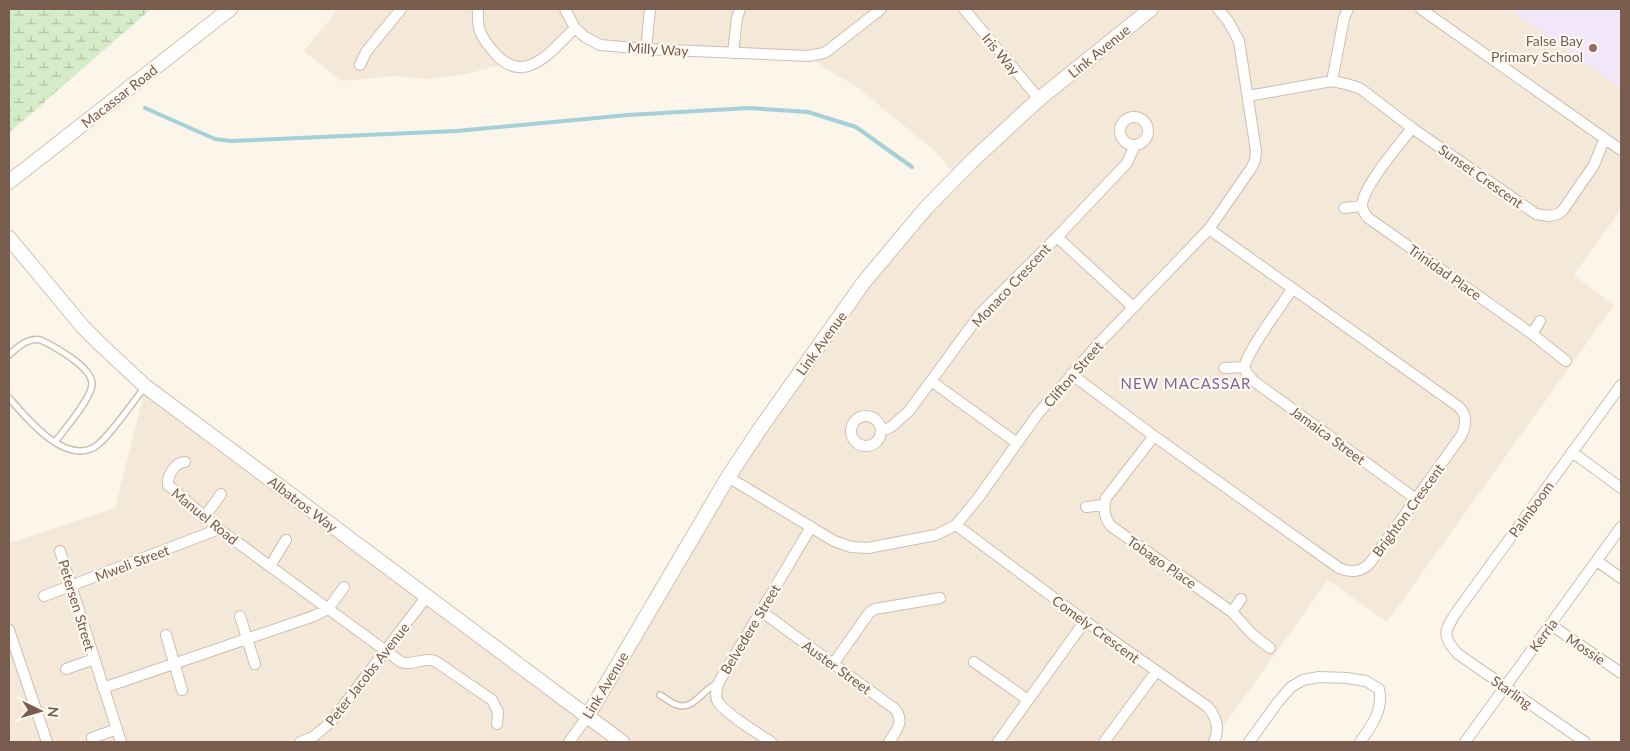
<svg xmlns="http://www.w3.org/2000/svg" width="1630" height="751" font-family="Lato,sans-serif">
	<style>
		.residential { fill: #f4e8d8 }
		.education { fill: #f2e6f9 }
		.wetland { fill: url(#wetland-marsh) }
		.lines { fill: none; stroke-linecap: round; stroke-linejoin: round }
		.stream { stroke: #a4d0d8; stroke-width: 4 }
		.lane-casing { stroke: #cfbeaf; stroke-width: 8 }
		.street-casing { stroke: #cfbeaf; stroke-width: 12 }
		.secondary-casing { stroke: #d5c0af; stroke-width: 16 }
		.lane { stroke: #fff; stroke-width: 5 }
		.street { stroke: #fff; stroke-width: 10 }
		.secondary { stroke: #fff; stroke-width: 14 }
		.education-dot { fill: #8d6e63; stroke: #fff9f1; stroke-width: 2 }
		.labels { text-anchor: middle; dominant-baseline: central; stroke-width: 4.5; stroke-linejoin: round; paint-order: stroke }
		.education-label { font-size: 14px; fill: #785e54; stroke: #fff9f1; text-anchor: end }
		.street-label { font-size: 14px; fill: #785c4d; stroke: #fff9f1 }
		.neighbourhood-label { font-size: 15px; letter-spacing: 1px; fill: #846593; stroke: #fff9f1 }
	</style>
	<defs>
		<pattern id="wetland-marsh" width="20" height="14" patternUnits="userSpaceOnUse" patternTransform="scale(1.25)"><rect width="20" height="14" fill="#d6ebc8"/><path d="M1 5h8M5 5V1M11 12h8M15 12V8" fill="none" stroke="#b2c2a5"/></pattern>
	</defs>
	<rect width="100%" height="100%" fill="#fcf5ea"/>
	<!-- residential -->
	<path class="residential" d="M338 9H1621V209L1574 275 1614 305 1387 622 1328 580 1212 742H9V543L115 508 146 385 586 713 761 425 955 175 936 152 857 87 826 69 808 55 609 46 575 29 539 62 505 64 462 75 444 77 425 79 394 76 341 81 304 51Z"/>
	<!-- education -->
	<path class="education" d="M1509 9H1621V88Z"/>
	<!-- wetland -->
	<path class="wetland" d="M9 9H151L9 133Z"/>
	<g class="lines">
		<!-- stream -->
		<path class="stream" d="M145 108 215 139 231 141 456 131 628 115 749 108 808 112 856 127 912 167"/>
		<defs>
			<path id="lane" d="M9 355C18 347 28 337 41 340 55 347 92 367 92 384 92 398 64 430 55 442
				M9 398C26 417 62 463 93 448 106 442 134 400 145 387
				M660 695C665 698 671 703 677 705 694 711 703 688 717 684"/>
			<path id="street" d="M478 9C477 29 480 36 493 51 524 89 551 51 575 28
				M565 9 575 28 585 37 600 45 646 49 808 56 824 53 830 49 881 9
				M964 9 1039 99
				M1421 9 1621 150
				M646 49 650 9
				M733 53 737 18 740 9
				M360 65 366 52 401 9
				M1332 81 1344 18 1348 9
				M1248 96 1332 81C1343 83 1352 85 1361 89L1412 128 1536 214 1549 216 1558 214 1563 210 1594 165 1604 140
				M1120 131a14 14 0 1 1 28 0a14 14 0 1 1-28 0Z
				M1412 128C1400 144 1361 188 1362 207 1363 210 1365 214 1367 217L1532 334 1566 361
				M1344 208 1362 206
				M1057 237 1133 307
				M1292 289C1282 305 1247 351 1245 366 1244 373 1251 378 1255 382L1416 499
				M1532 334 1540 321
				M1224 368 1245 367
				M1071 374 1154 436 1339 568C1350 573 1362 572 1370 563L1461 436C1466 426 1468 416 1459 407L1209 229
				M931 381 1017 443
				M851 431a15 15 0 1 1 30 0a15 15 0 1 1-30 0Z
				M881 431 891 427 909 411 980 314 1057 237 1127 163 1135 145
				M1154 436 1106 498C1103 509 1104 518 1111 526L1232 612 1252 634 1270 648
				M1572 452 1621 488
				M185 462C175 462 167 476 168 485L219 529 401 662C413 666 423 657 435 661L492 700 498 712 497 724
				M728 477 834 541 851 547 868 548 936 535 956 525 979 497 1037 415 1100 342 1209 229 1252 167 1255 160 1256 151 1239 41 1228 21 1218 9
				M1086 507 1104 505
				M204 518 221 494
				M956 525 1085 621 1208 707C1217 718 1220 729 1214 742
				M60 551 121 742
				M1597 561 1621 578
				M270 566 286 540
				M44 596 219 529
				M761 611 895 709C905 722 896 731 889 742
				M1232 612 1241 599
				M240 616 255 664
				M1551 625 1621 673
				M9 630 47 742
				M166 635 182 690
				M974 662 1028 700
				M833 664 869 613 875 609 940 598
				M66 669 94 659
				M103 688 314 616 328 609 344 587
				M92 738 117 729
				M300 742 313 737 331 722 427 596
				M569 742 587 717
				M771 742C759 734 721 711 717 700 715 693 717 686 720 680L811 527
				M998 742 1085 621
				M1104 742 1156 672
				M1249 742 1278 702 1291 687 1303 680 1319 677 1347 678 1366 681 1379 689C1384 709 1371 727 1360 742
				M1465 742 1621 527
				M1585 742 1458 654C1440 635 1445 630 1458 610L1621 385"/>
			<path id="secondary" d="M9 182 230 9
				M9 238 83 327 100 344 145 386 622 742
				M587 717 728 477 762 426 864 282 926 208 974 159 1039 99 1151 9"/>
		</defs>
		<!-- lane casing -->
		<use href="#lane" class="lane-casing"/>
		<!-- street casing -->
		<use href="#street" class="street-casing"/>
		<!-- secondary casing -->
		<use href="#secondary" class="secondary-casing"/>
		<!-- lane -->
		<use href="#lane" class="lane"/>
		<!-- street -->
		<use href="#street" class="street"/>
		<!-- secondary -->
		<use href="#secondary" class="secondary"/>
	</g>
	<!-- markers -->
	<circle class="education-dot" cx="1593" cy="48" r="5"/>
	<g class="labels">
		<!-- education labels -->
		<g class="education-label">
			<text x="1583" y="40">False Bay<tspan x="1583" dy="16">Primary School</tspan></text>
		</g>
		<!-- street labels -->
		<g class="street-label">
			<text transform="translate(658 49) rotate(3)">Milly Way</text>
			<text transform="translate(1099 51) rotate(-39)">Link Avenue</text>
			<text transform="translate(1001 54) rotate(50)">Iris Way</text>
			<text transform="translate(119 96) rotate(-38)">Macassar Road</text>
			<text transform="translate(1481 176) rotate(35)">Sunset Crescent</text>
			<text transform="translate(1445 272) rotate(35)">Trinidad Place</text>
			<text transform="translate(1011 285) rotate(-47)">Monaco Crescent</text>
			<text transform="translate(821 343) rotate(-54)">Link Avenue</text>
			<text transform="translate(1073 374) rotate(-49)">Clifton Street</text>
			<text transform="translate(1328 435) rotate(36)">Jamaica Street</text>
			<text transform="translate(303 504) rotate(37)">Albatros Way</text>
			<text transform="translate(1531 509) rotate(-54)">Palmboom</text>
			<text transform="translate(1408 510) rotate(-54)">Brighton Crescent</text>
			<text transform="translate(205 516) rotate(39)">Manuel Road</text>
			<text transform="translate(1162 562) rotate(35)">Tobago Place</text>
			<text transform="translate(132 563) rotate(-21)">Mweli Street</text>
			<text transform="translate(77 605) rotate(73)">Petersen Street</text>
			<text transform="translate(750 629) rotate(-59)">Belvedere Street</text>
			<text transform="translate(1096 629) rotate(36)">Comely Crescent</text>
			<text transform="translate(1543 635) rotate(-54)">Kerria</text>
			<text transform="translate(1586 649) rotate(34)">Mossie</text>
			<text transform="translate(837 667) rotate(36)">Auster Street</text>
			<text transform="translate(367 674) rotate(-52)">Peter Jacobs Avenue</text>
			<text transform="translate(605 685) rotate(-59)">Link Avenue</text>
			<text transform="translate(1512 692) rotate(35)">Starling</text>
		</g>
		<!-- neighbourhood labels -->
		<g class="neighbourhood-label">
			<text x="1186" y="383">NEW MACASSAR</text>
		</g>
	</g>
	<!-- border -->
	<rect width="1630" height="751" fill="none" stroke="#785c4d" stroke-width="20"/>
	<!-- north arrow -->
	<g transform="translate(40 711) rotate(95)" stroke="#fff9f1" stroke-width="4" paint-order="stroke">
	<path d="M0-4L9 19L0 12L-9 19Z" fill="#785c4d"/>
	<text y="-8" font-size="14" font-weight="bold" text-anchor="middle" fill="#785c4d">N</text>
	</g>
</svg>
